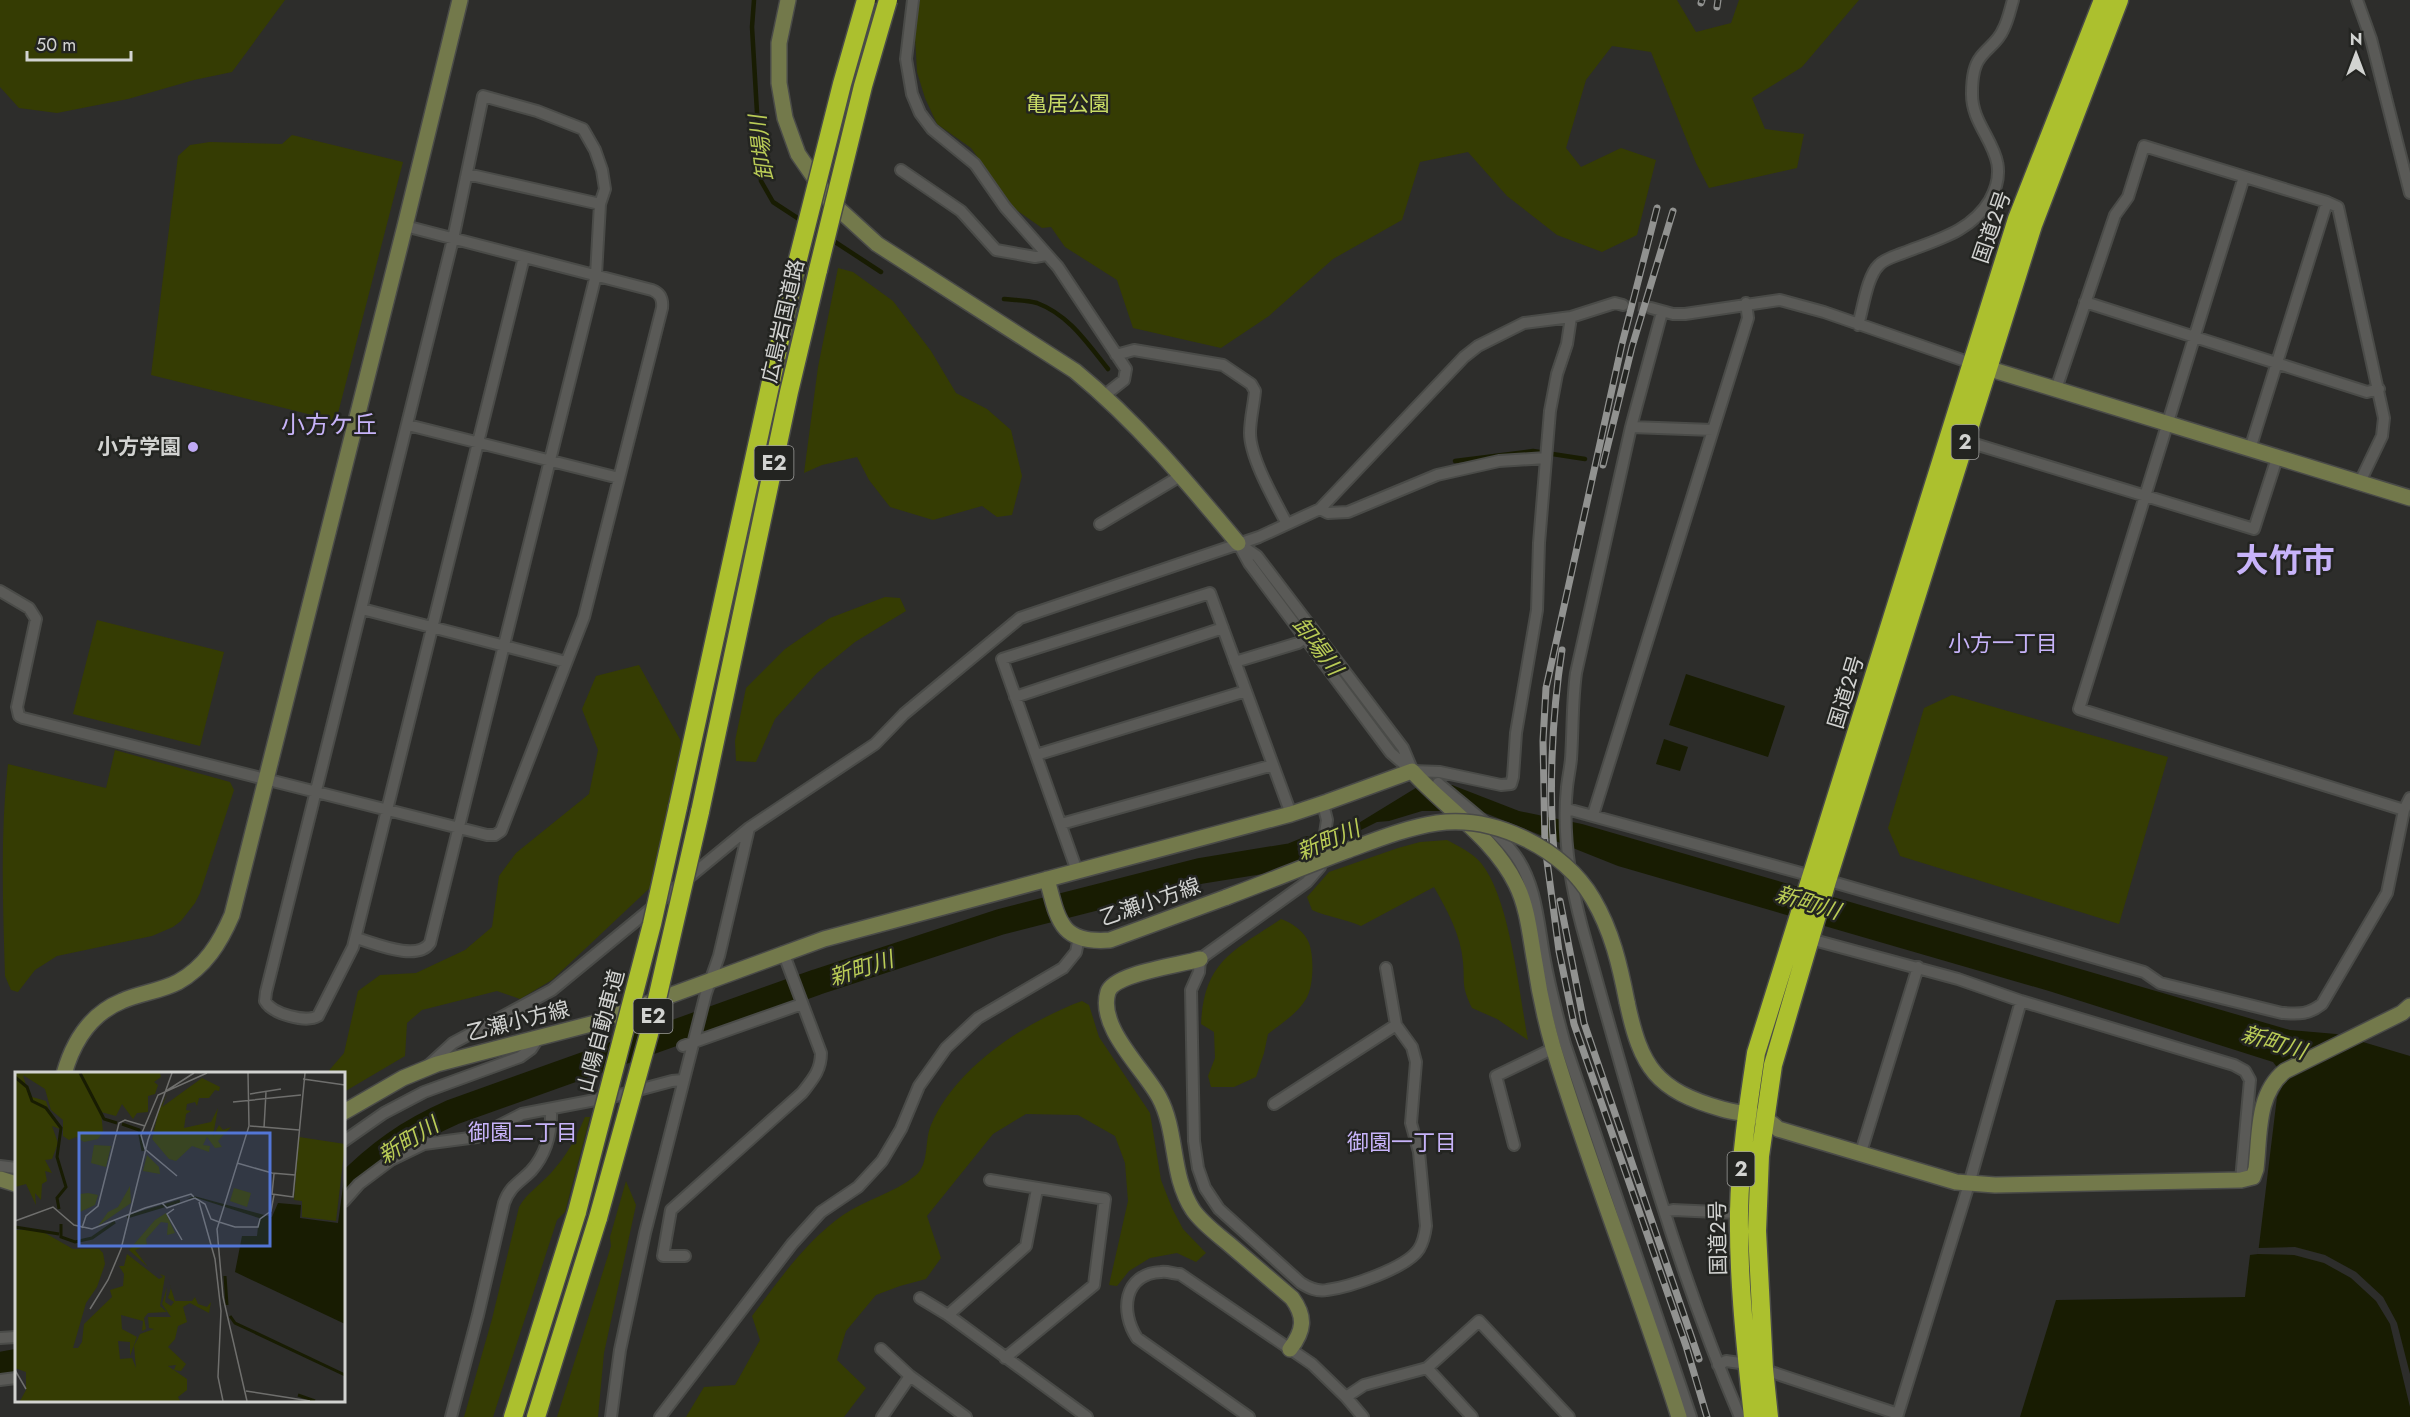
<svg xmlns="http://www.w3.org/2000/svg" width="2410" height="1417" font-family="Jost,'Noto Sans JP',sans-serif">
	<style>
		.green { fill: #353c03 }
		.water { fill: #181c02 }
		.pier { fill: #2d2d2b }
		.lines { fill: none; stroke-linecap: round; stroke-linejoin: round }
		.stream { stroke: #181c02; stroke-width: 4.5 }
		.river { stroke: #181c02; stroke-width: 26 }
		.street-tunnel { stroke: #464644; stroke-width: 10; stroke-dasharray: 10 5; stroke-linecap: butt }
		.street-casing { stroke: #4a4b48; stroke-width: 14 }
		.secondary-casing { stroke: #4a4b48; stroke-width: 18 }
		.highway-casing { stroke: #4a4b48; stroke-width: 21 }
		.street { stroke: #5a5a57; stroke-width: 10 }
		.secondary { stroke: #73794b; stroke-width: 15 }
		.highway { stroke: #acc02e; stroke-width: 18 }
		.rail-casing { stroke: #919290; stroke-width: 7 }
		.rail { stroke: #232421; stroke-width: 4.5; stroke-dasharray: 14; stroke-linecap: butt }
		.secondary-bridge-casing { stroke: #4a4b48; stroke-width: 18; stroke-linecap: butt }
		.highway-bridge-casing { stroke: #4a4b48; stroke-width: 21; stroke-linecap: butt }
		.secondary-bridge { stroke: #73794b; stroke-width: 15 }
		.highway-bridge { stroke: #acc02e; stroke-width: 18 }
		.poi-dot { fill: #bfa9f4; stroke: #232421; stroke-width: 2 }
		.labels { text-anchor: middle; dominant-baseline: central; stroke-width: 5; stroke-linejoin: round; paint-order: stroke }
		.shield { fill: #232421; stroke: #9e9e9c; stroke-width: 1.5 }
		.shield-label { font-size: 20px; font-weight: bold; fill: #d2d3d1 }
		.park-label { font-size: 21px; fill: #c9dc66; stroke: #232421 }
		.street-label { font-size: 21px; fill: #d2d3d1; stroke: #232421 }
		.poi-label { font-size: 21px; font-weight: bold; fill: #d2d3d1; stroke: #232421; text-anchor: end }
		.water-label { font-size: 22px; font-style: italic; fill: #bacc56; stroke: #232421 }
		.neighbourhood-label { font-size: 22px; fill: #c7b3f9; stroke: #232421 }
		.quarter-label { font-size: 24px; fill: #c7b3f9; stroke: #232421 }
		.town-label { font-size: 33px; font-weight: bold; fill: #c7b3f9; stroke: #232421 }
		.inset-river { fill: none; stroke: #181c02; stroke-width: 3 }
		.inset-road { fill: none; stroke: #6f6f6d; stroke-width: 1.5 }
		.view { fill: #5376d6; fill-opacity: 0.15; stroke: #5376d6; stroke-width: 3 }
		.inset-edge { fill: none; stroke: #d2d3d1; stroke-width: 3 }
	</style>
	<rect width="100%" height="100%" fill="#2d2d2b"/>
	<!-- green -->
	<path class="green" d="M0 0H285L232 72 194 80 128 99 57 113 19 108 0 87Z
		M918 0H1677L1696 32 1731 23 1739 0H1859L1802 67 1752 98 1765 129 1804 134 1797 168 1709 188 1696 163 1651 52 1612 46 1586 80 1566 148 1581 167 1621 148 1656 160 1637 235 1602 252 1557 235 1507 196 1468 152 1420 162 1402 220 1333 259 1269 316 1221 348 1133 328 1117 280 1065 247 1051 227 1042 228 1015 209 971 148 937 124 925 98 917 72 915 36Z
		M292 135 403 162 336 421 151 375 178 156 190 145 210 142 282 144Z
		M838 268 853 272 893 301 931 351 956 393 987 409 1011 430 1022 476 1012 515 997 517 982 506 933 520 890 507 869 480 857 457 822 465 804 473 818 367Z
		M885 597 900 598 906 611 855 642 817 673 775 719 756 762 736 761 735 741 746 688 785 649 830 618Z
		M97 620 224 652 200 746 73 714Z
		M639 665 682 743 654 884 552 980 520 999 497 991 422 1010 407 1023 405 1056 344 1092V1074H326L344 1053 358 991 380 975 416 973 465 950 492 927 499 876 516 853 589 794 598 750 582 709 596 676Z
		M1952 695 2168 757 2119 924 1900 856 1888 828 1924 708Z
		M115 750 230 782 234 790 200 893 195 903 181 921 173 927 152 936 57 956 35 970 18 992 11 990 5 976C3 905 0 834 8 764L106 788Z
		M1447 840C1458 846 1473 853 1481 863 1510 898 1519 993 1528 1040L1497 1019 1472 1008C1461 985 1465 984 1463 962 1461 935 1447 910 1434 887L1361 926C1345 919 1328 917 1312 910L1307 897 1329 872 1398 848 1420 842Z
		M1281 919C1291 922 1305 932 1309 943 1314 956 1314 986 1306 999 1298 1013 1281 1024 1268 1034L1264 1053 1256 1077 1234 1087H1211L1208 1076 1215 1058 1214 1032 1201 1024C1204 961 1233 951 1281 919Z
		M1082 1001 1089 1005 1099 1037 1150 1113 1161 1180 1172 1208 1183 1229 1206 1253 1196 1262 1177 1253 1150 1258 1129 1271 1117 1286 1109 1285 1128 1201 1125 1163 1115 1136 1078 1115 1026 1114 993 1134 927 1216 941 1258 926 1279 900 1286 876 1295 846 1331 837 1360 866 1388 844 1417H686L704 1387 735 1385 760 1340 752 1316C779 1280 806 1241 843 1215 865 1200 894 1193 915 1176 930 1164 924 1141 931 1125 955 1068 1025 1022 1082 1001Z
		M585 1117H590L565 1212 557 1220 493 1417H464L492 1319 519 1207C527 1193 539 1186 551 1173 567 1155 575 1140 585 1117Z
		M626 1181 636 1205 604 1353 598 1417H557L611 1246 610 1237Z"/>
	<!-- water -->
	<path class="water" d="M1686 674 1785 706 1768 757 1669 725Z
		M1664 739 1688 747 1680 771 1656 764Z
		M1452 785 1519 811 1582 824 2290 1030 2336 1034 2410 1056V1417H2020L2056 1300 2245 1297 2250 1255 2258 1254 2277 1097 2286 1079 2273 1062 2049 991 1618 866 1480 811H1422L1389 821 1377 822 1337 842 1294 858 1275 859 1301 851 1317 839 1357 824 1419 786Z"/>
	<!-- pier -->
	<path class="pier" d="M2295 1247 2325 1255 2356 1272 2383 1297 2397 1323 2410 1374V1407L2390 1324 2376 1301 2351 1278 2324 1263 2294 1255 2257 1254 2258 1248Z"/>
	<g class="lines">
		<!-- stream -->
		<path class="stream" d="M754 0 752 27 761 181 773 202 802 221
			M829 238 881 272
			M1004 299C1015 300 1027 300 1037 303 1069 315 1087 343 1108 369
			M1455 461 1533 451 1585 459
			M1291 609 1346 683"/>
		<!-- river -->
		<path class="river" d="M344 1188C378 1153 408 1132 453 1112L817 982 1000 922 1200 871 1292 856 1309 849
			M0 1365 16 1362"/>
		<!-- street-tunnel -->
		<path class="street-tunnel" d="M1623 305 1651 308"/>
		<defs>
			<path id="street" d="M913 0 906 59 912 94 920 113 932 129 975 164 1005 207 1058 267 1126 369 1124 380 1105 395
				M2357 0 2371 39 2410 193
				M901 170 961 211 996 250 1035 257 1046 255
				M467 174 600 204
				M2244 177 2079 709 2404 810
				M2085 302 2367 392 2379 389
				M1651 308 1673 314H1685L1780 300 1824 312 1971 363
				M1662 312 1631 427 1576 673C1572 702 1573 730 1571 759 1570 769 1568 778 1567 787 1562 834 1570 882 1582 927 1628 1092 1672 1259 1740 1417
				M1858 325C1863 309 1867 276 1879 265 1884 259 1896 256 1903 253 1936 240 1971 232 1990 200 2016 153 1971 133 1972 93 1972 82 1973 67 1980 58 1987 48 1998 42 2003 30 2008 21 2010 10 2013 0
				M1116 355 1134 350 1223 365 1251 384 1255 391C1254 404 1250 419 1250 433 1250 458 1275 501 1287 524
				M2056 389 2115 215 2128 197 2144 146 2327 202 2338 207 2384 418 2382 436 2359 484
				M408 425 619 478
				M1631 427 1713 430
				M1965 441 2254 529 2277 458
				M2250 449 2327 202
				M1320 509 1328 513 1348 512 1437 475 1499 461 1546 458
				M1100 524 1182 475
				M1238 543 1249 563 1391 753 1412 771 1440 772 1501 785 1511 784 1513 777 1516 733 1537 610 1539 543 1550 411 1557 374 1567 344 1571 317
				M1241 545 1257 556 1403 748 1411 767
				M0 591 29 608 36 619 17 707 19 716 23 718 487 835H495L501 831 584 617 662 308C663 299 660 293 652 290L405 226
				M362 609 566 662
				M1235 662 1298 643 1304 638
				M1015 697 1223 628
				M1036 755 1246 691
				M1438 783C1463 805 1495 827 1515 855 1536 884 1538 921 1544 955 1549 985 1557 1015 1565 1044L1691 1417
				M1567 809 1812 876 2144 972 2160 983 2282 1013C2299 1014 2308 1015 2322 1004L2387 893 2404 810 2410 798
				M1593 815 1748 318 1746 303
				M1061 824 1273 765
				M1077 871 1002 659 1210 593 1291 814
				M356 938C374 943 417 962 430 943L596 275 600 204 605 189 602 170 595 150 583 129 537 111 483 96 453 239 266 992 265 1001C272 1014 306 1023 318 1016L353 947 524 257
				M1810 939 1958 979 2021 1001 2234 1065 2245 1071 2250 1080 2241 1180
				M1386 968 1396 1025
				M683 1046 802 1004
				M429 1065 453 1043 552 990 749 828 875 744 904 714 1020 618 1259 537 1320 509 1464 357 1478 346 1524 323 1571 317 1615 303 1623 305
				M1274 1104 1396 1025 1412 1047 1416 1062 1411 1123 1419 1152 1426 1226C1425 1234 1424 1241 1419 1249 1407 1268 1350 1287 1327 1290 1317 1292 1309 1288 1301 1283L1219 1209 1205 1188 1198 1168 1194 1141 1191 990 1199 972 1200 959 1307 882 1320 867 1327 820 1323 804
				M344 1141 384 1113 424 1092 520 1057 531 1049 539 1037
				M1514 1145 1496 1076 1554 1048
				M1861 1152 1918 967
				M0 1166 16 1168
				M990 1180 1105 1199 1094 1285 1005 1358
				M344 1201 359 1184 391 1160 424 1144 477 1137 522 1114 616 1096 672 1081 683 1080
				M1665 1212 1673 1210 1739 1213
				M685 1256H663L671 1210 802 1093C812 1080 821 1071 821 1053L783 952
				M920 1298 948 1315 1087 1417
				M948 1315 1026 1246 1037 1189
				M0 1338 16 1337
				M881 1349 910 1376 966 1417
				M1718 1365 1726 1361 1747 1364 1898 1414
				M1427 1368 1472 1417
				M0 1380 16 1378
				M1346 1397 1364 1385 1427 1368 1479 1321 1569 1417
				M451 1417 478 1315 504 1203C510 1186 519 1183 531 1171 547 1153 552 1132 551 1109
				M611 1417 620 1350 645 1233 706 993 719 956 749 828
				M660 1417 792 1244 821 1212 858 1187 882 1161 901 1129 919 1086 946 1048 978 1018 1063 968 1076 952 1079 937
				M882 1417 910 1376
				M1249 1417 1137 1338C1120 1312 1123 1274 1161 1272 1167 1271 1175 1274 1180 1274L1312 1364 1346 1397 1363 1417
				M1897 1417 1969 1184 2021 1001"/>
			<path id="secondary" d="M788 0 779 43V83L785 118 798 154 831 202 877 244 1075 371C1137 422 1187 482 1238 543
				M1977 365 2410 498
				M1047 879C1058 920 1060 944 1110 940L1227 897
				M1200 959C1181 965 1114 973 1108 992 1097 1027 1144 1069 1159 1097 1178 1132 1170 1175 1193 1210 1202 1223 1217 1234 1229 1244 1250 1262 1271 1280 1292 1298 1306 1317 1304 1331 1290 1349
				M1627 1002C1641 1068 1656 1090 1722 1109 1735 1113 1750 1113 1763 1118 1768 1120 1774 1125 1778 1129L1956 1182 1995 1185 2241 1180 2253 1177 2256 1169C2260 1136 2256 1094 2285 1071L2402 1013 2410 1006
				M64 1074C73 1042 90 1014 122 1001 140 993 161 991 178 982 205 967 220 943 232 915L405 226 460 0
				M344 1112 403 1078 437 1064 595 1023 824 939 1291 814 1327 802 1412 771C1446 809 1493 837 1516 884 1528 908 1530 936 1535 963 1539 991 1545 1019 1553 1047 1591 1172 1640 1293 1679 1417
				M0 1179 16 1184"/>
			<path id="highway" d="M678 807 796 267
				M700 812 789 392 818 270
				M513 1417 577 1212
				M536 1417 598 1218
				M1753 1417C1746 1349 1738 1281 1739 1212 1740 1159 1748 1106 1756 1053L2017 219 2103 0
				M1769 1417 1764 1369 1757 1231 1760 1156 1773 1065 1827 881 2033 225 2119 0"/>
		</defs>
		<!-- street casing -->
		<use href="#street" class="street-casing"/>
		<!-- secondary casing -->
		<use href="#secondary" class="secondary-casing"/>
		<!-- highway casing -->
		<use href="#highway" class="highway-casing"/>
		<!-- street -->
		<use href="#street" class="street"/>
		<!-- secondary -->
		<use href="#secondary" class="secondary"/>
		<!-- highway -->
		<use href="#highway" class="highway"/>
		<defs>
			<path id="rail" d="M1701 3 1702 0
				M1717 7 1718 0
				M1657 208 1622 344 1546 688 1543 741 1545 846 1559 951 1574 1024 1686 1346 1707 1417
				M1603 465 1632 347 1673 211
				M1555 862C1548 796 1552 715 1562 650
				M1560 901 1584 1023 1699 1359"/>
		</defs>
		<!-- rail casing -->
		<use href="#rail" class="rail-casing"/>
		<!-- rail -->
		<use href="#rail" class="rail"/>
		<defs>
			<path id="secondary-bridge" d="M1227 897C1267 882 1306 866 1346 851 1376 840 1405 828 1437 823 1495 815 1564 849 1593 899 1612 931 1620 966 1627 1002"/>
			<path id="highway-bridge" d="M796 267 842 84 866 0
				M818 270 863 86 888 0
				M577 1212 652 924 678 807
				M598 1218 649 1034 700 812"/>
		</defs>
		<!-- secondary-bridge casing -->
		<use href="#secondary-bridge" class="secondary-bridge-casing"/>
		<!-- highway-bridge casing -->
		<use href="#highway-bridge" class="highway-bridge-casing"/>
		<!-- secondary-bridge -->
		<use href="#secondary-bridge" class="secondary-bridge"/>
		<!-- highway-bridge -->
		<use href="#highway-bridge" class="highway-bridge"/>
	</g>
	<!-- markers -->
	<circle class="poi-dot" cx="193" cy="447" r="6"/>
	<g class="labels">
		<!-- shield labels -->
		<g class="shield">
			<rect x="1951.5" y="425" width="27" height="34" rx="4.5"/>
			<rect x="754.5" y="446" width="39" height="34" rx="4.5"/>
			<rect x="633.5" y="999" width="39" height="34" rx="4.5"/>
			<rect x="1727.5" y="1152" width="27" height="34" rx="4.5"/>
		</g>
		<g class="shield-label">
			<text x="1965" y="442">2</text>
			<text x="774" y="463">E2</text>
			<text x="653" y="1016">E2</text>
			<text x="1741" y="1169">2</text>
		</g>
		<!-- park labels -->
		<g class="park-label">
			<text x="1068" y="104">亀居公園</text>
		</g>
		<!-- street labels -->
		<g class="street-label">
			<text transform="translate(1992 227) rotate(-71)">国道2号</text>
			<text transform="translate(783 321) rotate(-77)">広島岩国道路</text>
			<text transform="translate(1846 692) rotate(-73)">国道2号</text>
			<text transform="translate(1150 902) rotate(-19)">乙瀬小方線</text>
			<text transform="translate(518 1021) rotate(-14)">乙瀬小方線</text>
			<text transform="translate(601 1031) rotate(-75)">山陽自動車道</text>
			<text transform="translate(1718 1238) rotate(-91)">国道2号</text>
		</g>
		<!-- poi labels -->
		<g class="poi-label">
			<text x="181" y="447">小方学園</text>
		</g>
		<!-- water labels -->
		<g class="water-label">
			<text transform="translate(761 148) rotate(-97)">卸場川</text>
			<text transform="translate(1318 646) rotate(53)">卸場川</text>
			<text transform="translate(1328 840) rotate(-23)">新町川</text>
			<text transform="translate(1808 902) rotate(17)">新町川</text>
			<text transform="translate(861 968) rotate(-18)">新町川</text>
			<text transform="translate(2274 1042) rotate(17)">新町川</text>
			<text transform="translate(408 1140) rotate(-32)">新町川</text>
		</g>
		<!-- neighbourhood labels -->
		<g class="neighbourhood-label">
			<text x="2003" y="643">小方一丁目</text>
			<text x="523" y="1132">御園二丁目</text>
			<text x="1402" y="1142">御園一丁目</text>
		</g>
		<!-- quarter labels -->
		<g class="quarter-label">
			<text x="329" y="424">小方ケ丘</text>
		</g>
		<!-- town labels -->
		<g class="town-label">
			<text x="2285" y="560">大竹市</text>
		</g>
	</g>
	<!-- overview -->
	<g transform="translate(15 1072)">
		<rect width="330" height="330" fill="#2d2d2b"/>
		<path d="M0 1H145L146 5 139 10 143 13 140 22 133 24V40L122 41 118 47 107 32 101 44 86 40 88 60 83 67 69 70 61 65 54 68 48 64V48L36 38 30 17 8 3 14 24 31 29 34 38 45 57 37 54 43 71 37 87 30 88 37 101 30 99 32 109 27 112 26 128 20 121 21 133 11 112 0 115ZM187 6 205 15 204 19 200 18 194 26H184L182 34 180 30 172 32 171 38 176 39 171 42 169 56 196 50 203 36 198 64 204 53 208 58 216 55 203 69 207 75 200 76 192 65 188 73 195 74 194 80 177 74 161 89 154 87 137 67 144 38 152 22 147 35ZM284 65 330 72 321 149 287 145V129L279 128ZM79 73 96 74 91 95 76 91ZM132 83 144 95 145 102 128 99ZM115 114 116 131 83 154 93 140 103 135ZM219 116 236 121 232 135 215 129ZM73 121 83 123 80 133 65 140V122ZM151 141 160 161 152 163 153 151 146 150 131 167 132 173 120 178 133 195 114 178 140 148ZM23 157 58 177H84L88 181 90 192 82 215 71 231 58 276H63L67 270 69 252 97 225 95 218 108 214 109 202 104 194H109L112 182 144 207 148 205 145 202 150 204 145 234 152 240 133 241 129 246 131 257 127 259 128 249 106 243 107 257 122 265 115 284V270L103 269 105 287 117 286 121 296 119 274 125 262 139 257 134 256 133 245H156L147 232 152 215 150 230 156 234 159 230 153 226 156 216 153 207 160 229H177L180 225 183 232 192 235 196 230 194 241 175 231 168 235 172 250 163 254 160 267 153 275 171 292 166 299 159 298 161 293 153 294 172 307V318L163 325 165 329H5L11 318V300L0 296V158Z" fill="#353c03"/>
		<path d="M330 100V252L220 200 227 164H242L244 146 182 126 172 127 179 124 257 145 263 131 286 133 285 146 323 151Z" fill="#181c02"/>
		<path class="inset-river" d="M65 1 89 47 102 51M0 5 12 15 17 29 31 36 46 56 42 85 51 115 42 126 44 137M107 52 124 58 128 79M112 145 165 129M46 152V165L60 170 77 166 100 150M0 155 44 162M210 204 212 233M215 244 220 251 330 303M283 323 300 329"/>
		<path class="inset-road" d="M288 7 330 13M151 19 179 1M235 22 266 17M218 30 286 23M235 54 284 58M249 56 251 20M222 91 257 101 280 103M259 102 257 122 278 125 290 1M162 104 130 77 126 63 143 23 192 1M184 130 200 187 206 239 203 305 208 329M147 131 176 122 179 125M159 137 152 142 167 168M0 149 38 135 59 153 77 157 130 136 147 131 152 136 180 126 190 132 196 147 204 150M204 150 220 155H243L245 147 256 139 259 123M67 156 71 144 83 134 104 51 110 48 130 54M75 237 93 208 106 177 133 68 157 1M0 298 11 317M231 319 295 329M232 329 208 225 202 157 234 54 233 1"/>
		<path class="view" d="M64 61H255V174H64Z"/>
		<rect width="330" height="330" class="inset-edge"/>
	</g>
	<!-- north arrow -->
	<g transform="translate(2356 54)" stroke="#232421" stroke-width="4.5" paint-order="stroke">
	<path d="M0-4.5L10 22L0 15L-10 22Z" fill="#d2d3d1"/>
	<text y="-9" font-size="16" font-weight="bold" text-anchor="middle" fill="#d2d3d1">N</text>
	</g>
	<!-- scale -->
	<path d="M27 51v9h104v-9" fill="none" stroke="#d2d3d1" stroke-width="3"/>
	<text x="36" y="51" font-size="18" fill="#d2d3d1" stroke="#232421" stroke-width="4.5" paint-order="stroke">50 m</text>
</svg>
